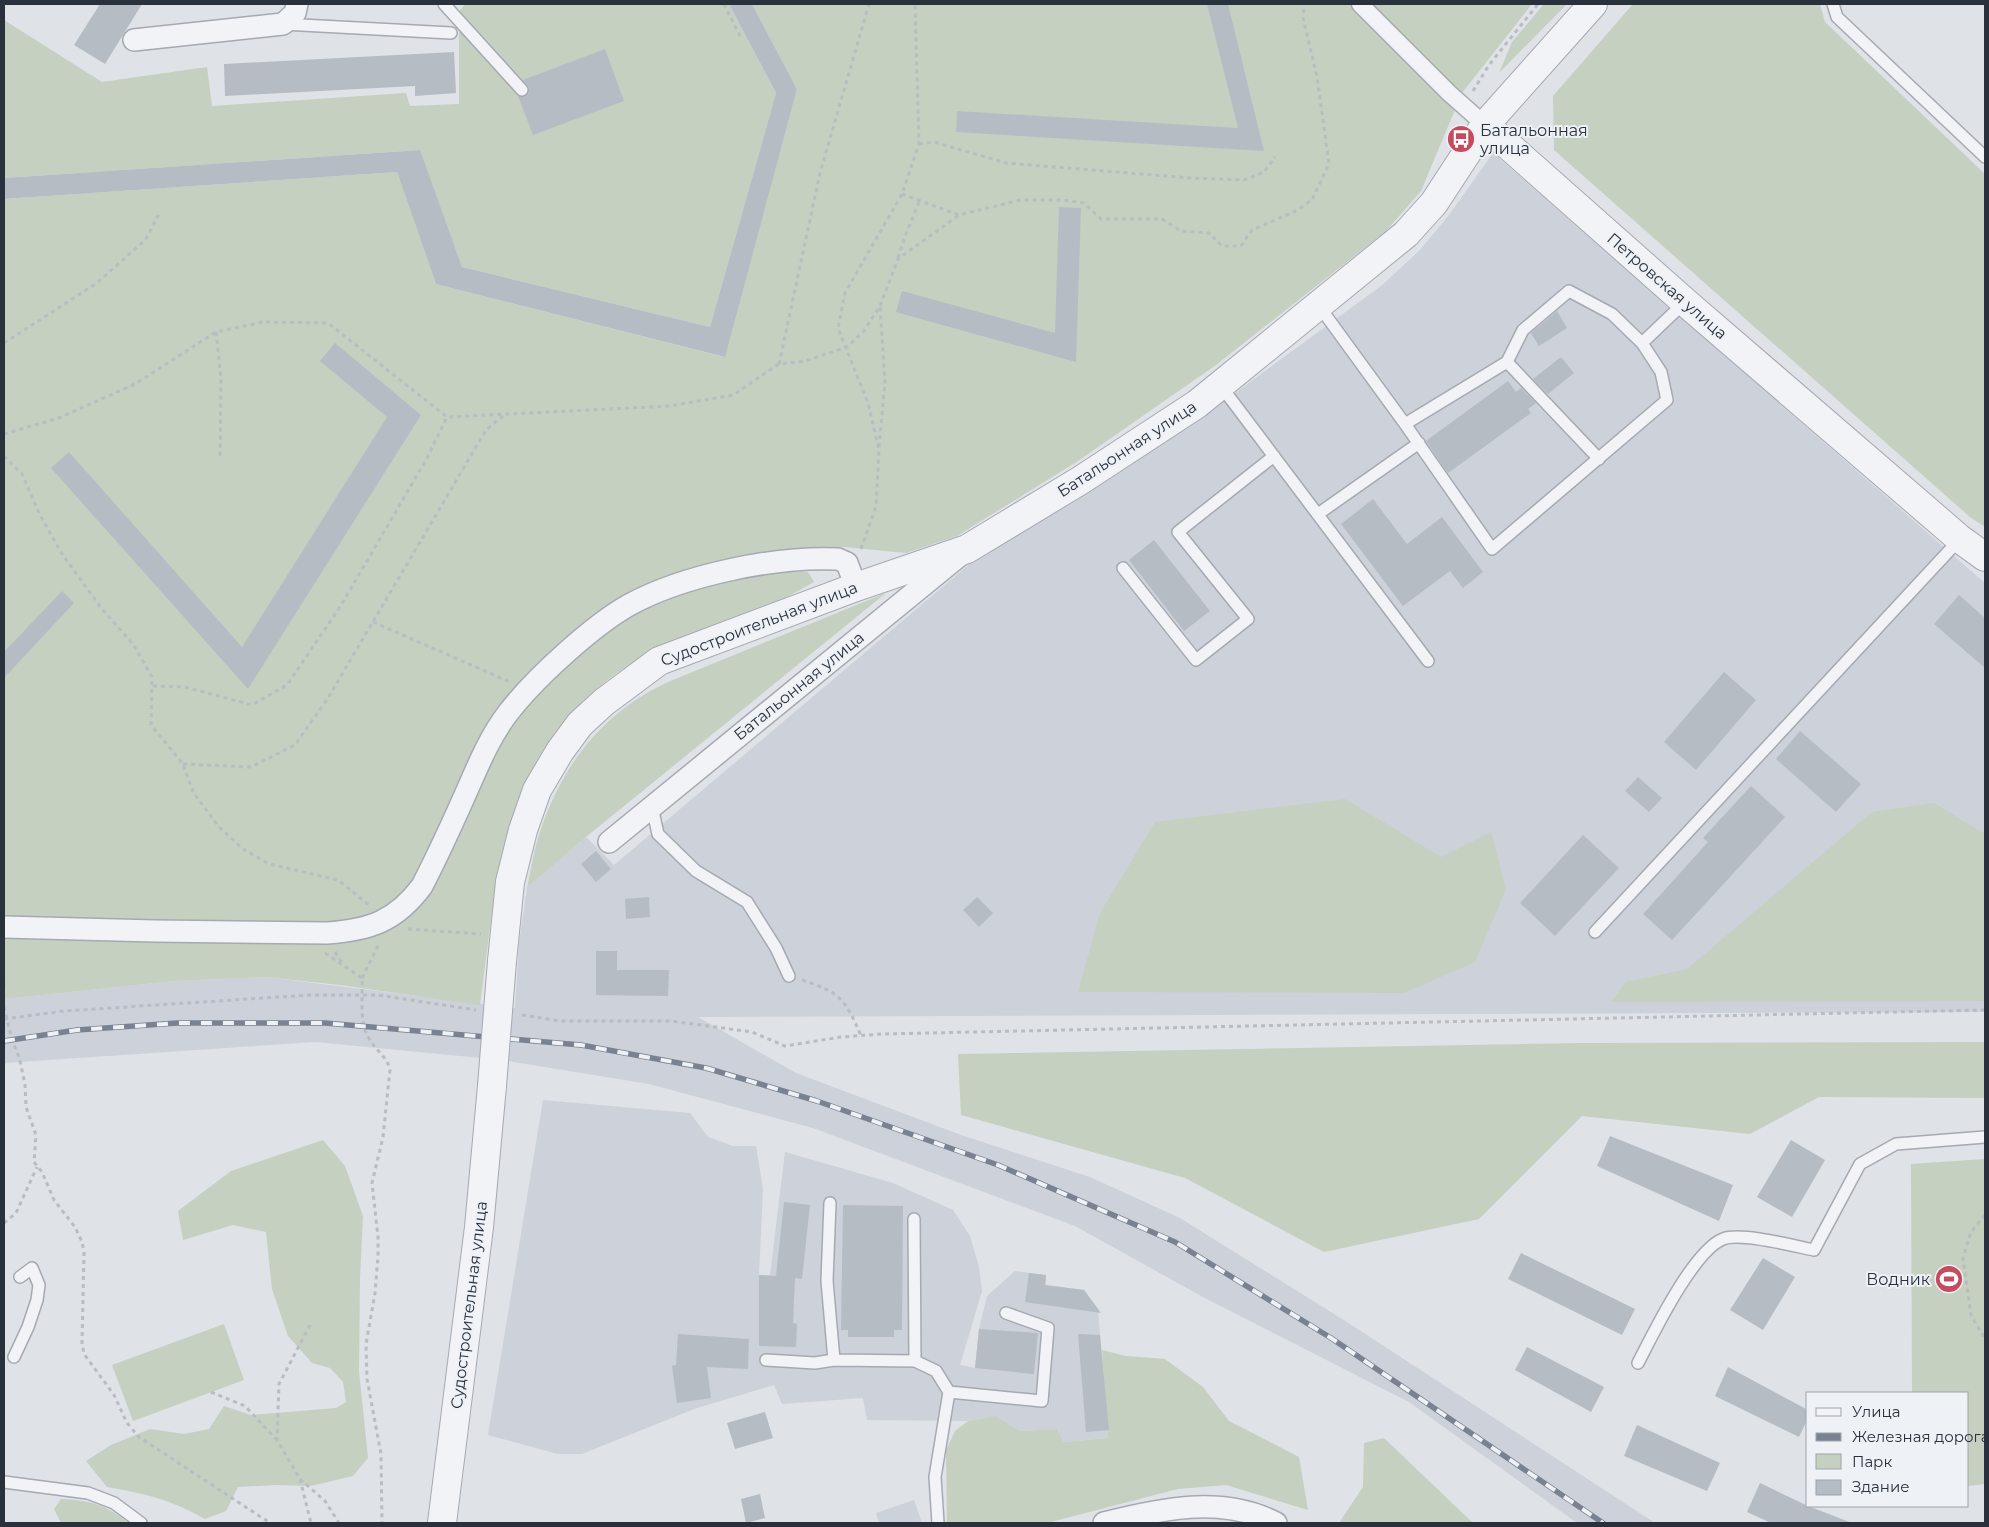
<svg xmlns="http://www.w3.org/2000/svg" width="1989" height="1527" font-family="Montserrat,sans-serif">
	<style>
		.built { fill: #cdd1d9 }
		.green { fill: #c5d0c0 }
		.building { fill: #b6bcc4 }
		.lines { fill: none; stroke-linecap: round; stroke-linejoin: round }
		.service-casing { stroke: #a5a9b1; stroke-width: 14 }
		.pedestrian-casing { stroke: #a5a9b1; stroke-width: 19 }
		.minor-casing { stroke: #a5a9b1; stroke-width: 24 }
		.tertiary-casing { stroke: #a5a9b1; stroke-width: 30 }
		.path { stroke: #b9bdc2; stroke-width: 3; stroke-dasharray: 4 4; stroke-linecap: butt }
		.service { stroke: #f1f3f6; stroke-width: 11 }
		.pedestrian { stroke: #f1f3f6; stroke-width: 16 }
		.minor { stroke: #f1f3f6; stroke-width: 21 }
		.tertiary { stroke: #f1f3f6; stroke-width: 28 }
		.rail-casing { stroke: #798290; stroke-width: 5.5 }
		.rail { stroke: #eef1f5; stroke-width: 4; stroke-dasharray: 11; stroke-linecap: butt }
		.tertiary-bridge-casing { stroke: #a5a9b1; stroke-width: 30; stroke-linecap: butt }
		.tertiary-bridge { stroke: #f1f3f6; stroke-width: 28 }
		.labels { text-anchor: middle; dominant-baseline: central; stroke-width: 4; stroke-linejoin: round; paint-order: stroke }
		.poi-label { font-size: 16px; fill: #29313d; stroke: #eef1f5; text-anchor: start }
		.street-label { font-size: 16px; fill: #29313d; stroke: #eef1f5 }
	</style>
	<rect width="100%" height="100%" fill="#dfe2e7"/>
	<!-- built -->
	<path class="built" d="M1493 153 1985 583V1012L698 1017 796 1073 961 1135 1090 1177 1180 1218 1350 1324 1655 1523H1577L1409 1402 1201 1296 1075 1226 813 1128 649 1084 502 1060 315 1042 4 1063V999L174 981 266 977 515 1008 519 943 527 888 586 837 614 865 973 561 1089 491 1205 415 1381 286 1419 251 1449 215Z
		M543 1100 690 1113 708 1137 733 1146H756L763 1189 759 1275H770L785 1152 893 1183 953 1210 970 1236 979 1267 982 1291 960 1365 975 1368 979 1329 987 1296 1015 1271 1046 1275V1285L1084 1290 1098 1309 1108 1438 1064 1442 1057 1429 1020 1431 996 1416 968 1421 867 1420 863 1398 782 1404 774 1385 697 1408 582 1454H558L488 1435Z
		M914 1500 922 1523H879L876 1513Z"/>
	<!-- green -->
	<path class="green" d="M465 4H729L776 93 710 327 462 267 419 150 4 178V20L102 82 207 67 212 106 406 93 410 106 459 104V12Z
		M752 4H1532L1462 93 1421 191 1386 231 1216 365 1078 461 957 536 906 553 844 547 766 556 729 564 552 658 428 862 401 900 349 926 4 921V199L397 172 436 284 724 357 797 89Z
		M1544 4H1567L1499 73 1512 42Z
		M1633 4H1820L1825 22 1985 174V527L1970 517 1554 150 1553 96Z
		M778 570 808 572 814 582C794 593 774 605 753 614 719 628 679 637 647 654 505 734 499 860 480 1005L340 985 266 977 174 981 4 999V934L389 928 486 764 527 700 602 633 639 609 704 584Z
		M886 593 586 837 527 888C531 870 534 850 540 832 562 765 603 712 668 682Z
		M1345 799 1441 857 1491 832 1506 889 1475 962 1404 993 1078 992 1100 913 1155 822Z
		M1934 803 1985 834V1001L1611 1002 1626 982 1687 969 1872 812Z
		M1985 1042V1098L1819 1097 1750 1134 1582 1116 1479 1219 1324 1252 1185 1178 961 1115 958 1054 1583 1043Z
		M323 1140 345 1166 363 1216 360 1278 359 1371 368 1458 353 1476 311 1486 277 1485 238 1487 226 1511 205 1519C170 1499 146 1494 107 1487L86 1461 111 1445 150 1429 184 1434 209 1429 224 1406 251 1415 336 1408 346 1402 343 1382 330 1368 312 1363 288 1336 272 1289 266 1232 233 1225 183 1240 178 1211 231 1171Z
		M1985 1159V1484L1968 1486V1393H1912L1911 1164Z
		M224 1324 244 1380 133 1421 112 1365Z
		M1102 1350 1126 1356 1165 1359 1203 1387 1229 1421 1299 1457 1308 1510 1226 1485 1178 1489 1047 1523H947L946 1450 955 1431 968 1421 996 1416 1020 1431 1057 1429 1064 1442 1108 1438Z
		M1384 1438 1473 1523H1339L1363 1487 1364 1443Z
		M61 1499C88 1500 108 1505 128 1523H61L54 1509Z"/>
	<!-- building -->
	<path class="building" d="M100 4H142L105 64 74 45Z
		M729 4H752L797 89 725 357 436 284 397 172 4 199V178L420 150 462 267 710 327 776 93Z
		M1207 4H1228L1264 151 956 132 957 111 1238 128Z
		M605 49 624 101 533 135 518 96 524 97 529 93V88L523 80Z
		M454 52 456 93 415 96V86L225 96 224 64Z
		M1059 207 1081 208 1076 362 896 312 902 291 1055 333Z
		M1557 311 1567 328 1539 346 1531 333Z
		M335 343 421 415 248 689 51 468 69 452 242 647 387 417 320 361Z
		M1561 357 1574 373 1548 394 1533 379Z
		M1508 381 1516 392 1521 388 1536 403 1528 409 1531 413 1448 473 1426 441Z
		M1373 499 1407 544 1442 517 1483 572 1463 588 1450 571 1403 606 1341 524Z
		M1154 540 1210 611 1184 631 1129 560Z
		M62 591 74 603 4 678V652Z
		M1959 595 1985 618V668L1934 624Z
		M1724 672 1756 700 1696 770 1664 742Z
		M1800 731 1861 784 1836 812 1776 759Z
		M1638 777 1662 798 1649 812 1625 791Z
		M1751 786 1785 817 1672 940 1643 914 1708 842 1703 838Z
		M1583 835 1619 868 1555 936 1520 903Z
		M596 851 611 869 596 882 581 864Z
		M649 897 650 917 626 919 625 899Z
		M977 897 993 913 979 927 963 910Z
		M596 951H617V970H669L668 996 596 995Z
		M1610 1136 1733 1185 1719 1221 1597 1166Z
		M1791 1140 1825 1160 1792 1217 1757 1197Z
		M784 1202 810 1205 802 1279 795 1278 793 1323 797 1324 796 1347 759 1346V1275L776 1276Z
		M843 1205 903 1206 902 1330H894V1337H848V1330H841Z
		M1521 1253 1635 1309 1622 1335 1508 1279Z
		M1763 1258 1795 1277 1763 1330 1730 1310Z
		M1029 1273 1046 1275 1045 1285 1084 1290 1101 1313 1025 1302Z
		M979 1329 1038 1333 1034 1374 975 1368Z
		M678 1334 749 1339 748 1369 707 1367 711 1398 677 1403 672 1366 676 1365Z
		M1078 1334 1100 1335 1109 1430 1086 1432Z
		M1527 1347 1604 1387 1591 1412 1515 1370Z
		M1728 1367 1808 1410V1418L1799 1437 1715 1396Z
		M765 1412 773 1438 735 1449 727 1423Z
		M1637 1425 1720 1463 1707 1491 1624 1456Z
		M1760 1483 1808 1506 1852 1523H1771L1747 1512Z
		M760 1494 765 1518 746 1523 741 1499Z"/>
	<g class="lines">
		<defs>
			<path id="service" d="M444 4 522 90
				M1833 4 1837 17 1985 157
				M283 24 451 33
				M1319 306 1405 424 1492 549 1667 400 1661 372 1642 343 1612 314 1569 291 1523 330 1507 362 1405 424
				M1642 343 1685 302
				M1507 362 1599 459
				M1221 386 1428 661
				M1318 514 1419 443
				M1123 568 1196 660 1248 619 1178 532 1274 456
				M652 807 658 834 696 871 747 902 776 948 789 976
				M1595 932 1960 539
				M830 1203 827 1281 834 1360
				M914 1219 915 1361
				M14 1357 28 1327 37 1300 39 1285 32 1268 20 1277
				M766 1360 815 1363 834 1360 915 1361 936 1371 949 1392
				M1638 1363C1653 1334 1693 1251 1723 1239 1741 1232 1794 1246 1814 1250L1860 1164 1896 1144 1985 1137
				M4 1482 88 1493 114 1503 141 1523
				M938 1523 935 1477 949 1392 1042 1401 1048 1328 1006 1313"/>
			<path id="pedestrian" d="M1360 4 1449 93 1485 125"/>
			<path id="minor" d="M134 40 283 24 295 13 297 4
				M609 842 959 556
				M4 927 154 931 327 933C370 930 396 921 422 886 439 853 454 820 469 786 480 761 491 735 508 713 534 679 592 626 629 605 684 575 776 556 838 559L847 563 856 587
				M1104 1523C1160 1509 1221 1495 1276 1523"/>
			<path id="tertiary" d="M1485 125 1685 302 1960 539 1985 557
				M502 961 510 882 523 830 537 790 560 751 580 724 604 702 659 661 856 587 967 549 1081 480 1197 404 1406 234 1434 203 1485 125 1593 4
				M442 1523 479 1227 492 1086"/>
		</defs>
		<!-- service casing -->
		<use href="#service" class="service-casing"/>
		<!-- pedestrian casing -->
		<use href="#pedestrian" class="pedestrian-casing"/>
		<!-- minor casing -->
		<use href="#minor" class="minor-casing"/>
		<!-- tertiary casing -->
		<use href="#tertiary" class="tertiary-casing"/>
		<!-- path -->
		<path class="path" d="M724 4 740 36
			M1473 91 1489 65 1538 4
			M919 144 934 142 1006 163 1191 178 1244 180 1264 172 1275 157
			M902 194 959 215 1020 200H1064L1084 203 1101 219H1162L1181 231 1209 233 1222 246H1241L1252 230 1296 211 1312 200 1329 164 1317 77 1303 18 1304 4
			M898 258 905 236 919 202
			M216 332 221 378 220 458
			M4 343 97 283 146 239 159 214
			M779 364 820 173 869 4
			M4 434 59 418 135 384 216 332 263 322 328 323 447 417 670 406 733 395 779 364 805 361 847 347 863 332 880 306 898 259 959 215
			M879 447 885 382 880 306
			M4 456 22 474 39 513 62 554 102 609 133 644 152 677 151 725 183 764 193 792 219 827 243 849 269 864 338 880 370 906
			M861 549 876 506 879 450 868 403 838 328 845 293 902 194 919 144 915 4
			M373 622 510 682
			M153 686 185 687 252 705 287 685 340 607 426 460 447 417
			M183 764 251 767 295 745 328 698 486 430 504 415
			M408 929 481 934
			M335 952 342 963
			M325 953 362 978C363 997 359 1020 368 1037 375 1050 387 1056 390 1070L383 1137 372 1183 378 1237V1257L375 1293 366 1344 367 1379 381 1454 382 1523
			M4 975V986
			M362 978 379 944
			M802 980C840 992 846 1000 861 1036
			M4 1007 12 1040 19 1057 25 1084 26 1107 36 1135 34 1162 42 1172 54 1200 75 1227 82 1242 84 1252 82 1343 84 1354 114 1395 127 1423 139 1437 270 1523
			M522 1015 561 1021H671L752 1032 785 1046 841 1037 882 1034 1985 1010
			M4 1019 64 1011 310 995H378L476 1010
			M1985 1215 1971 1232 1963 1258 1971 1315 1985 1339
			M4 1223 16 1213 37 1167
			M310 1325 279 1384 277 1440 300 1479 325 1501 339 1523
			M211 1392 245 1406 277 1440
			M300 1479 311 1523"/>
		<!-- service -->
		<use href="#service" class="service"/>
		<!-- pedestrian -->
		<use href="#pedestrian" class="pedestrian"/>
		<!-- minor -->
		<use href="#minor" class="minor"/>
		<!-- tertiary -->
		<use href="#tertiary" class="tertiary"/>
		<defs>
			<path id="rail" d="M4 1041 77 1030 177 1023H325L581 1045 706 1068 817 1101 998 1165 1175 1242 1331 1338 1603 1523"/>
		</defs>
		<!-- rail casing -->
		<use href="#rail" class="rail-casing"/>
		<!-- rail -->
		<use href="#rail" class="rail"/>
		<defs>
			<path id="tertiary-bridge" d="M492 1086 502 961"/>
		</defs>
		<!-- tertiary-bridge casing -->
		<use href="#tertiary-bridge" class="tertiary-bridge-casing"/>
		<!-- tertiary-bridge -->
		<use href="#tertiary-bridge" class="tertiary-bridge"/>
	</g>
	<!-- icons -->
	<defs>
		<symbol id="bus-disc" viewBox="-11 -11 22 22"><circle r="9.5" fill="#c54b60" stroke="#eef1f5"/><path d="M-5-6H5V4H4V6H2V4H-2V6H-4V4H-5ZM-3.5-4V0h7V-4ZM-3.5 1.2v1.5H-2V1.2ZM2 1.2v1.5H3.5V1.2Z" fill="#fff"/></symbol>
		<symbol id="stadium-disc" viewBox="-11 -11 22 22"><circle r="9.5" fill="#c54b60" stroke="#eef1f5"/><path d="M0-5a6.5 5 0 1 0 0 10a6.5 5 0 1 0 0-10ZM-3.5-1.8h7v3.6h-7Z" fill="#fff"/></symbol>
	</defs>
	<g fill-rule="evenodd">
		<use href="#bus-disc" x="1445" y="123" width="32" height="32"/>
		<use href="#stadium-disc" x="1933" y="1263" width="32" height="32"/>
	</g>
	<g class="labels">
		<!-- poi labels -->
		<g class="poi-label">
			<text x="1480" y="130">Батальонная<tspan x="1480" dy="18">улица</tspan></text>
			<text x="1930" y="1279" text-anchor="end">Водник</text>
		</g>
		<!-- street labels -->
		<g class="street-label">
			<text transform="translate(1667 286) rotate(41)">Петровская улица</text>
			<text transform="translate(1127 449) rotate(-33)">Батальонная улица</text>
			<text transform="translate(759 624) rotate(-21)">Судостроительная улица</text>
			<text transform="translate(799 686) rotate(-39)">Батальонная улица</text>
			<text transform="translate(469 1305) rotate(-83)">Судостроительная улица</text>
		</g>
	</g>
	<!-- border -->
	<rect width="1989" height="1527" fill="none" stroke="#29313d" stroke-width="10"/>
	<!-- legend -->
	<rect x="1806" y="1392" width="162" height="115" fill="#eef1f5" stroke="#9fa4ab"/>
	<rect x="1816" y="1408" width="25" height="8" fill="#f1f3f6" stroke="#9fa4ab"/>
	<text x="1852" y="1417" font-size="15" fill="#29313d">Улица</text>
	<rect x="1816" y="1433" width="25" height="8" fill="#798290" stroke="#9fa4ab"/>
	<text x="1852" y="1442" font-size="15" fill="#29313d">Железная дорога</text>
	<rect x="1816" y="1454" width="25" height="15" fill="#c5d0c0" stroke="#9fa4ab"/>
	<text x="1852" y="1467" font-size="15" fill="#29313d">Парк</text>
	<rect x="1816" y="1480" width="25" height="15" fill="#b6bcc4" stroke="#9fa4ab"/>
	<text x="1852" y="1492" font-size="15" fill="#29313d">Здание</text>
</svg>
